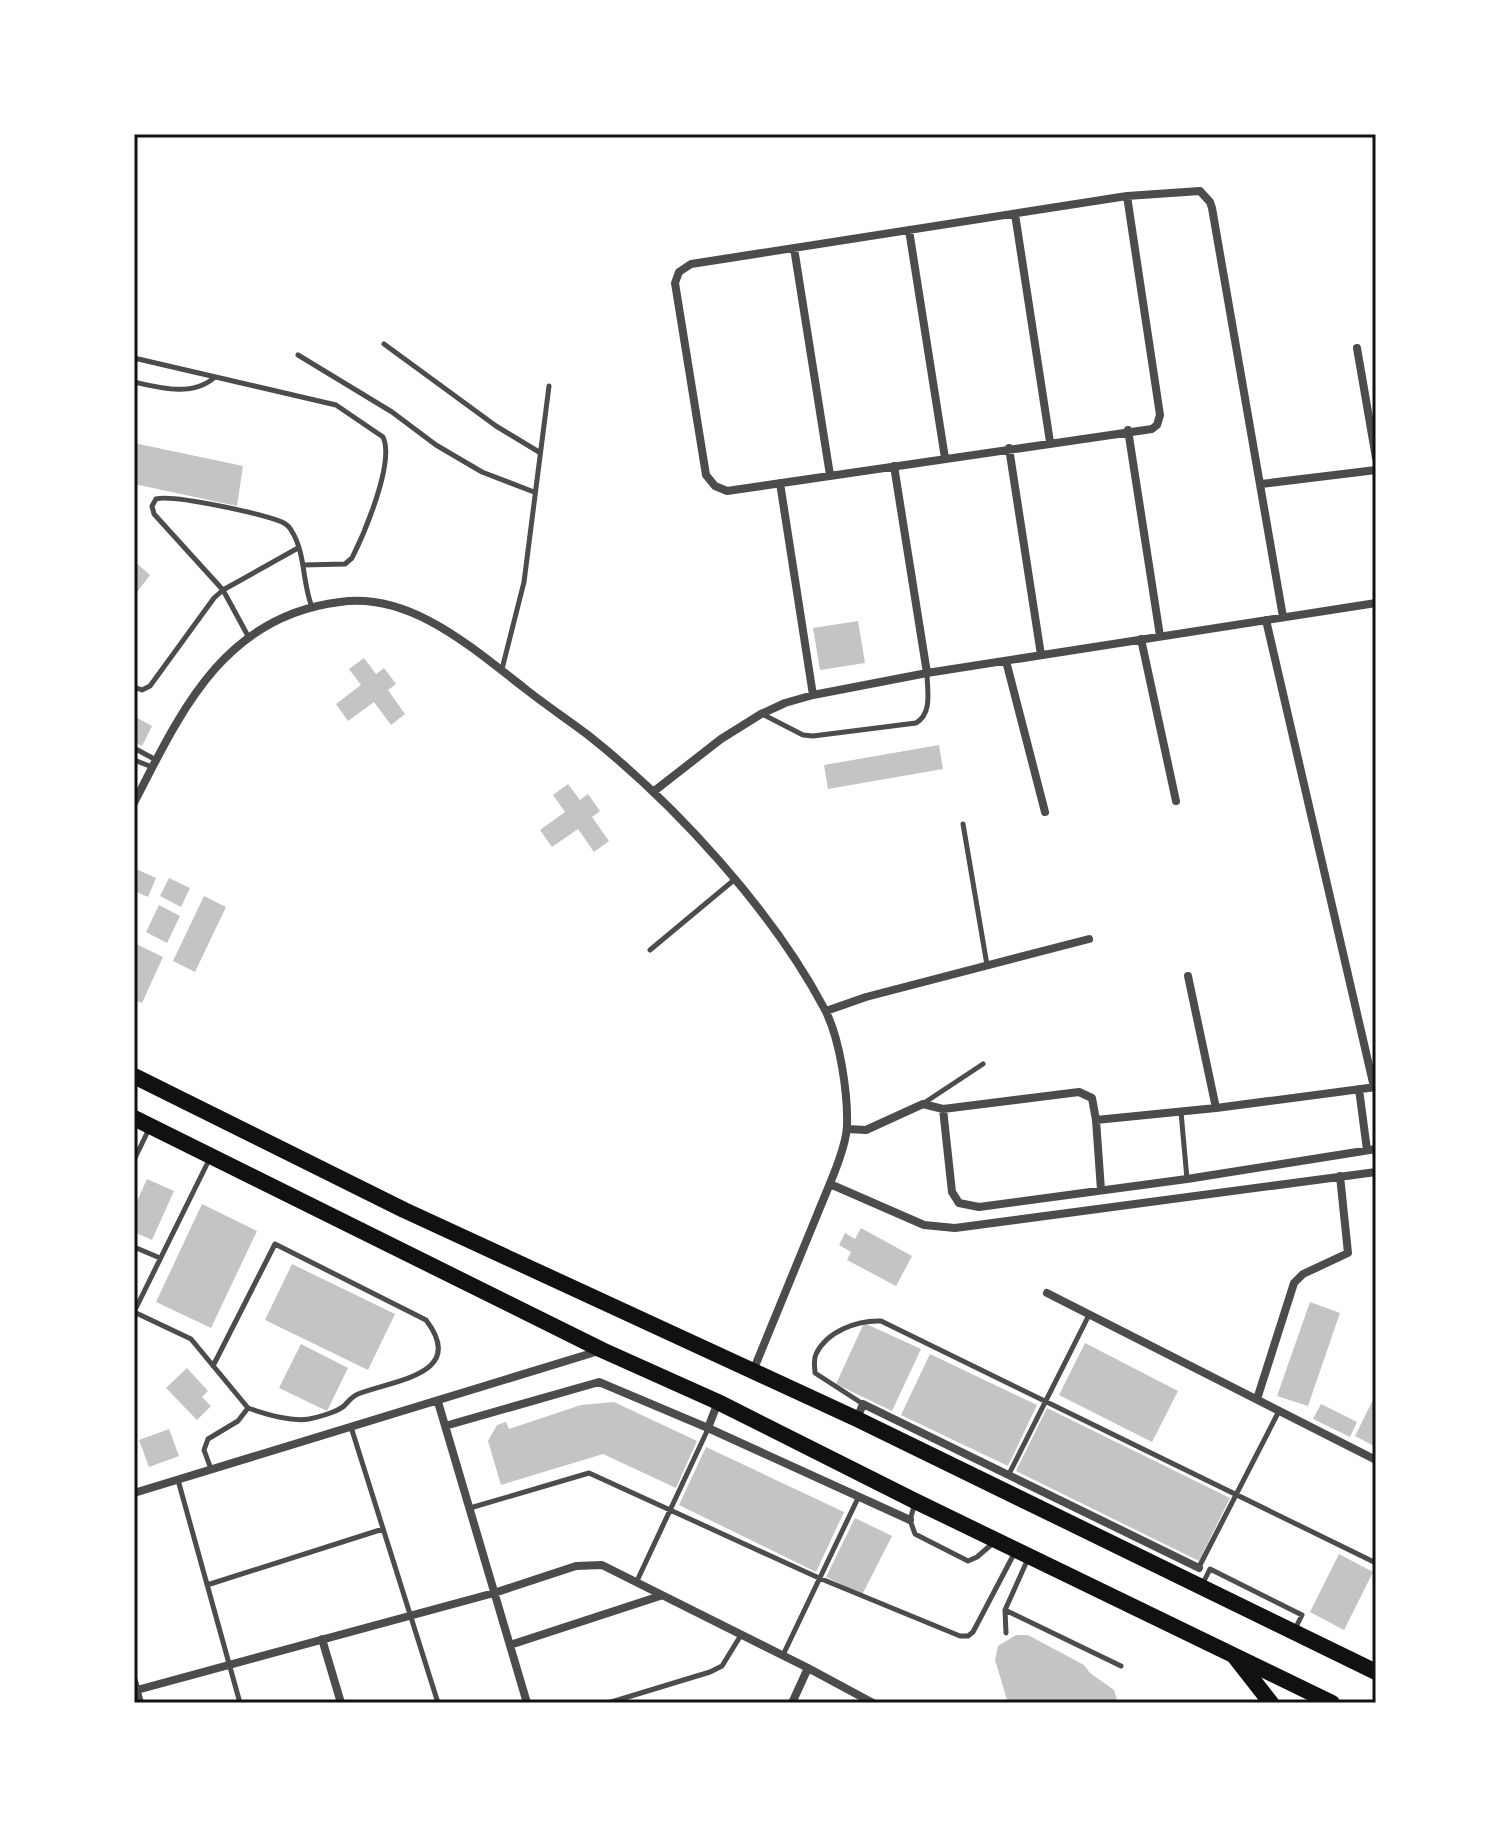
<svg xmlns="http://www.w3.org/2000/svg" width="1510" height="1837" font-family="'DM Sans',sans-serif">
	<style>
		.building { fill: #c4c4c4 }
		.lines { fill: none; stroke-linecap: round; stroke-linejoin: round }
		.service { stroke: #4c4c4c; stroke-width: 5 }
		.minor { stroke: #4c4c4c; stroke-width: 8 }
		.trunk { stroke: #111; stroke-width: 16 }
		.neatline { fill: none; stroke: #111; stroke-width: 3 }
	</style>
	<rect width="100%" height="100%" fill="#fff"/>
	<!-- building -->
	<path class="building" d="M134 443 243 466 237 506 134 484Z
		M134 561 150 575 134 596Z
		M858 621 865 663 820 670 813 628Z
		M364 658 376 674 384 668 396 684 388 690 405 714 391 725 374 702 348 721 336 704 361 685 349 669Z
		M134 716 152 726 142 746 134 742Z
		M939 745 943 769 828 789 824 765Z
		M568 784 580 800 588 794 600 811 592 817 609 841 594 852 578 829 552 847 540 830 565 812 553 795Z
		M134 868 156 878 148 897 134 891Z
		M169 878 190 888 181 907 160 896Z
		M204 896 226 907 195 972 173 961Z
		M159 905 180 916 167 943 146 932Z
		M134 943 163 957 142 1003 134 1000Z
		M147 1179 174 1191 152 1240 134 1232V1208Z
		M202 1204 257 1231 211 1328 156 1302Z
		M861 1228 912 1256 896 1286 847 1260 851 1252 839 1245 845 1233 855 1239Z
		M292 1264 395 1314 368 1370 265 1320Z
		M1310 1302 1340 1313 1308 1406 1277 1396Z
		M864 1323 921 1349 892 1411 836 1384Z
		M1085 1343 1178 1391 1152 1442 1059 1395Z
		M301 1344 348 1368 327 1411 279 1388Z
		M930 1354 1037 1405 1008 1466 901 1415Z
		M187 1368 208 1391 202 1397 211 1406 197 1420 166 1388Z
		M1376 1394V1447L1355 1436Z
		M614 1402 697 1441 676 1488 603 1454 501 1485 488 1441 497 1425 506 1422 509 1429 581 1405Z
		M1321 1404 1357 1422 1350 1437 1313 1419Z
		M1047 1408 1230 1498 1199 1561 1016 1471Z
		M169 1429 179 1456 149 1467 139 1440Z
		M706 1447 844 1512 816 1572 679 1505Z
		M855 1518 892 1536 862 1595 826 1577Z
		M1339 1554 1373 1572 1344 1630 1310 1612Z
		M1016 1635H1028L1084 1665 1090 1673 1114 1690 1118 1703H1008L995 1660 998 1646Z"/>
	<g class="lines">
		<!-- service -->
		<path class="service" d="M384 344 496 426 539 452
			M298 355 392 412 436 445 482 472 534 492
			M134 358 336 405 383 437C395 462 364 534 352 558L345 564 303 565
			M134 382C160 388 193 397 215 377
			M248 636 223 590 154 514 152 506 156 499C173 494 263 514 282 522 286 524 289 526 291 530 306 553 302 583 312 607
			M502 669 524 582 549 386
			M134 687 142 690 150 686 214 598 223 590 298 548
			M762 714 803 735 813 736 916 723C933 713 927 690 927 673
			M134 748 156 760
			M134 760 152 767
			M963 824 987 965
			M650 950 734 880
			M924 1103 983 1064
			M1181 1112 1187 1179
			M134 1160 148 1131
			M134 1247 160 1258
			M134 1312 191 1339 248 1408C265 1414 291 1422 309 1419 319 1417 337 1412 344 1406 349 1401 351 1397 358 1394 393 1380 468 1375 426 1320L275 1244 213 1366
			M134 1312 209 1160
			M863 1404 815 1373C815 1367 813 1360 816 1354 827 1331 858 1320 881 1321L1376 1563
			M351 1427 438 1703
			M211 1469 204 1450 208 1439 238 1421 248 1408
			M1009 1474 1089 1315
			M178 1480 240 1703
			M915 1503 910 1520 915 1534 968 1561 977 1557 992 1544
			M470 1508 589 1473 819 1578 960 1636H968L973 1632 1015 1552
			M1199 1567 1279 1411
			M636 1583 708 1429
			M1203 1583 1210 1569 1302 1615 1295 1629
			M207 1585 383 1529
			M1005 1610 1121 1666
			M1006 1633 1005 1610 1027 1561
			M783 1655 859 1496
			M608 1703 710 1672 722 1666 741 1635"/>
		<!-- minor -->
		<path class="minor" d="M1127 196 1160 415 1157 425 1152 429 727 491 715 486 706 475 675 283 679 272 691 264 1127 196 1200 191 1210 202 1212 208 1283 617
			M1015 214 1050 442
			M909 230 945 458
			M794 248 830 475
			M1357 348 1376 458
			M1128 430 1160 636
			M1009 448 1041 655
			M894 466 927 673
			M780 483 813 695
			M1261 484 1376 470
			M1266 620 1374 1087
			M1141 639 1176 801
			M1006 661 1045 812
			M653 792 721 739 761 714 785 703 813 695 927 673 1376 603
			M134 803C181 711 224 616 340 602 410 592 471 647 523 687 544 704 567 719 588 735 675 804 772 910 824 1008 840 1037 848 1094 847 1126 846 1150 826 1192 817 1215 796 1267 774 1319 753 1371
			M1188 976 1216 1108
			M826 1011 866 997 1089 939
			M1359 1089 1367 1150
			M943 1109 952 1192 959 1203 979 1207 1187 1179 1376 1149
			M1096 1120 1216 1108 1376 1087
			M847 1129 866 1130 923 1104 943 1109 1079 1092 1092 1098 1096 1120 1101 1190
			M830 1184 924 1225 955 1228 1376 1172
			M1047 1293 1376 1460
			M1257 1399 1294 1283 1303 1274 1348 1253 1340 1176
			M438 1402 527 1703
			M857 1419 863 1404 1199 1568
			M445 1426 599 1382 708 1428 910 1520
			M708 1428 718 1402
			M134 1493 602 1350
			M322 1639 341 1703
			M510 1645 660 1596
			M134 1681 140 1703
			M137 1690 494 1593 576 1566 602 1565 808 1668 873 1703
			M792 1703 808 1668"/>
		<!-- trunk -->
		<path class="trunk" d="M134 1076 404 1210 857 1419 1376 1672
			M134 1118 602 1350 718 1402 915 1501 1332 1703
			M1235 1657 1271 1703"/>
	</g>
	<!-- border -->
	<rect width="1510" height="1837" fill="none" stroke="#ffffff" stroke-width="272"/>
	<rect x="136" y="136" width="1238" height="1565" class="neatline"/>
</svg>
